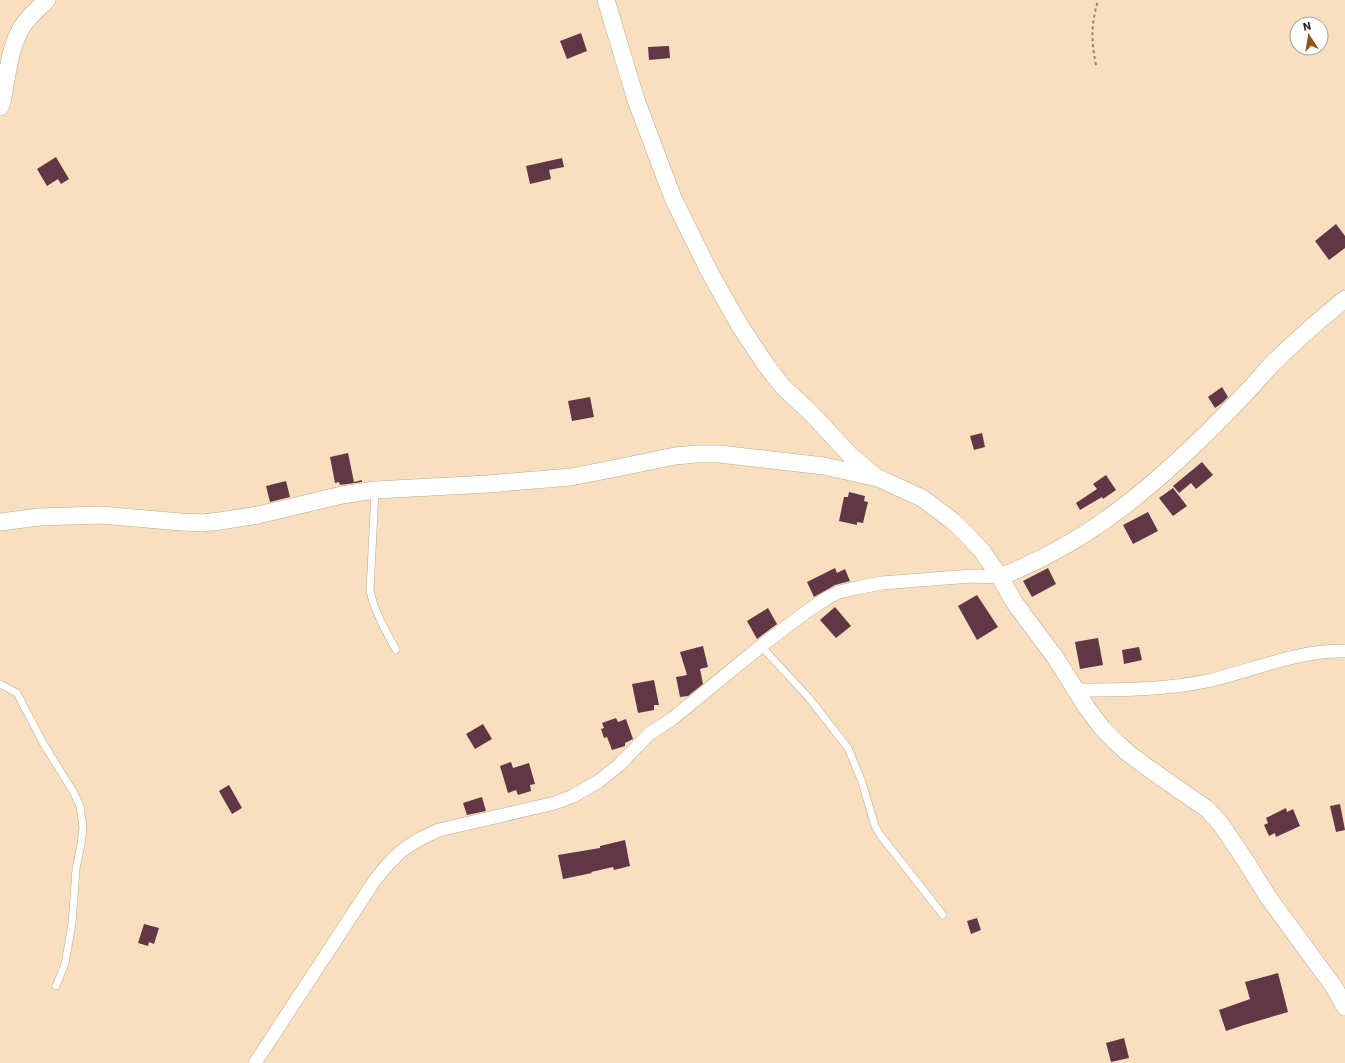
<svg xmlns="http://www.w3.org/2000/svg" width="1345" height="1063" font-family="Roboto,sans-serif">
	<style>
		.building { fill: #613746 }
		.lines { fill: none; stroke-linecap: round; stroke-linejoin: round }
		.service-casing { stroke: #bea78a; stroke-width: 8 }
		.minor-casing { stroke: #bea78a; stroke-width: 14 }
		.tertiary-casing { stroke: #bea78a; stroke-width: 18 }
		.path { stroke: #94826d; stroke-width: 2; stroke-dasharray: 3 3; stroke-linecap: butt }
		.service { stroke: #fff; stroke-width: 7 }
		.minor { stroke: #fff; stroke-width: 13 }
		.tertiary { stroke: #fff; stroke-width: 17 }
	</style>
	<rect width="100%" height="100%" fill="#f8dfc0"/>
	<!-- building -->
	<path class="building" d="M581 33 587 51 567 59 560 41Z
		M669 46 670 58 649 60 648 47Z
		M56 157 69 179 61 184 58 179 47 186 37 169Z
		M562 158 564 167 549 170 551 179 530 184 526 166Z
		M1336 224 1345 236V248L1329 260 1315 241Z
		M1222 387 1228 397 1222 403 1215 408 1208 397Z
		M590 397 594 417 572 421 568 401Z
		M982 433 985 447 974 450 970 436Z
		M348 453 354 482 362 480V482L340 485 339 482 335 483 330 457Z
		M1202 462 1213 475 1196 489 1191 483 1179 493 1173 486Z
		M1106 475 1116 490 1103 499 1102 497 1080 510 1076 503 1097 489 1093 484Z
		M286 481 290 497 270 502 266 486Z
		M1173 488 1187 506 1173 516 1159 498Z
		M849 492 865 496 864 501 868 502 863 523 857 522V525L839 521 844 497H848Z
		M1148 512 1158 531 1133 544 1123 525Z
		M835 568 837 573 845 569 850 581 835 585 814 597 807 582Z
		M1048 568 1056 584 1032 597 1023 581Z
		M977 595 998 627 977 640 958 606Z
		M835 607 851 626 836 638 820 620Z
		M768 608 777 624 757 639 747 621Z
		M1098 638 1103 665 1080 669 1075 642Z
		M703 646 708 667 700 669 703 684 688 696 680 697 676 677 687 675 680 652Z
		M1139 647 1142 660 1124 664 1122 650Z
		M654 680 659 705H654V710L638 713 632 684Z
		M616 718 618 722 626 719 633 739 625 743V746L612 750 607 737 604 738 601 729 604 728 602 723Z
		M483 724 492 739 475 749 466 734Z
		M511 762 513 768 529 763 535 784 530 785 531 791 518 795 516 790 508 793 500 766Z
		M229 785 242 808 232 814 219 791Z
		M482 797 486 811 467 815 463 803Z
		M1340 804 1345 830 1336 832 1330 806Z
		M1286 808 1287 812 1293 809 1300 826 1276 837 1275 833 1269 836 1264 825 1268 823 1266 818Z
		M625 840 630 866 614 870 613 867 591 872 592 873 563 879 558 855 600 848V846Z
		M977 918 981 930 971 934 967 921Z
		M144 924 159 928 154 944 149 942 148 946 138 943Z
		M1278 973 1288 1012 1244 1025 1226 1031 1219 1010 1250 999 1245 982Z
		M1124 1038 1129 1058 1111 1062 1106 1043Z"/>
	<g class="lines">
		<defs>
			<path id="service" d="M375 491 370 591C375 613 386 631 396 650
				M761 646 809 698 848 748 862 782 875 826 881 836 943 915
				M0 684 17 693 43 743 74 793 80 806 83 827 81 845 76 869 72 924 65 964 56 986"/>
			<path id="minor" d="M1075 690C1121 690 1167 690 1212 680 1256 669 1299 650 1345 651
				M255 1063 375 880C396 853 407 844 439 830L555 803 573 796 599 781 619 765 649 734 672 719 761 646 806 612 827 598 839 592 856 588 882 583 971 576 1000 577"/>
			<path id="tertiary" d="M606 0 636 100 673 198 710 273 740 326 766 365 783 387 811 413 850 455 876 477 922 498 954 522 970 538 982 551 1000 577 1014 602 1055 657 1087 708 1102 728 1116 742 1128 753 1148 768 1207 809 1220 823 1247 863 1268 897 1334 987 1345 1007
				M0 107 2 102C7 78 9 48 22 27 28 17 38 9 47 0
				M0 522 39 517 101 515 181 522 202 523 220 521 258 515 342 495 375 490 488 484 571 477 617 468 675 456 696 454H719L824 466 873 477
				M1000 577C1042 560 1082 538 1119 510 1163 477 1204 437 1242 397 1252 387 1261 376 1270 366 1294 342 1319 320 1345 299"/>
		</defs>
		<!-- service casing -->
		<use href="#service" class="service-casing"/>
		<!-- minor casing -->
		<use href="#minor" class="minor-casing"/>
		<!-- tertiary casing -->
		<use href="#tertiary" class="tertiary-casing"/>
		<!-- path -->
		<path class="path" d="M1096 65C1091 40 1091 25 1098 0"/>
		<!-- service -->
		<use href="#service" class="service"/>
		<!-- minor -->
		<use href="#minor" class="minor"/>
		<!-- tertiary -->
		<use href="#tertiary" class="tertiary"/>
	</g>
	<!-- north arrow -->
	<g transform="translate(1309 36) rotate(348)"><circle r="19" fill="#ffffff" stroke="#a7a39f"/>
	<path d="M0-3L7 15L0 10L-7 15Z" fill="#905217"/>
	<text y="-6" font-size="11" font-weight="bold" text-anchor="middle" fill="#231a0f">N</text>
	</g>
</svg>
